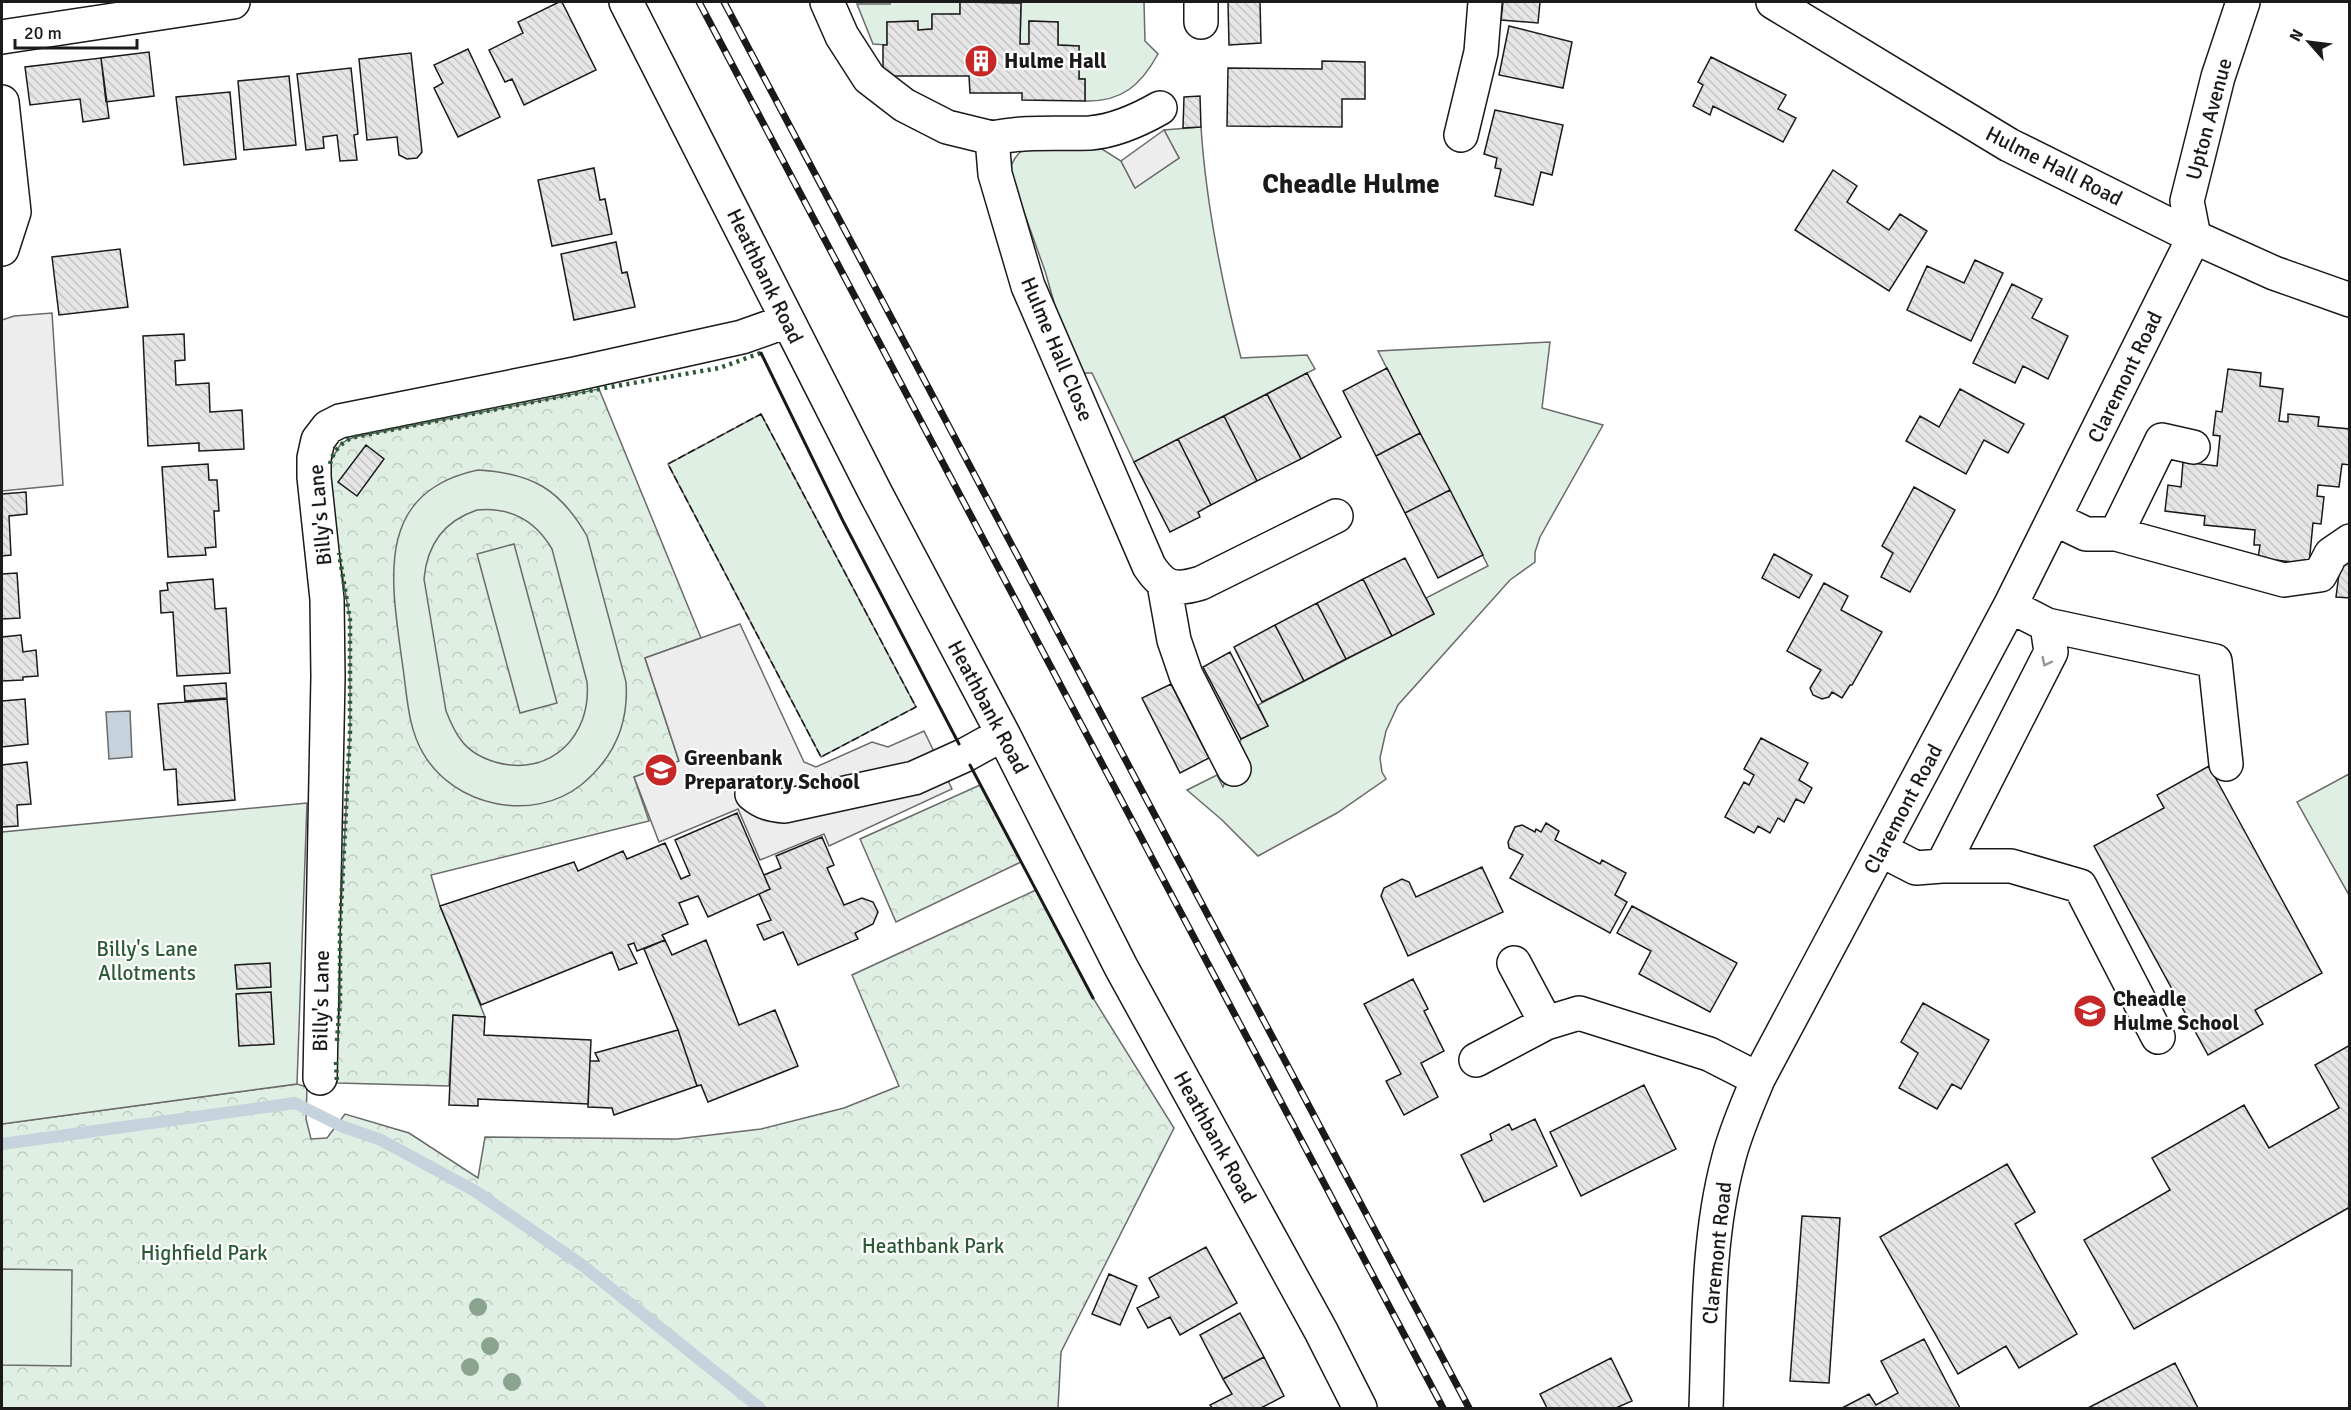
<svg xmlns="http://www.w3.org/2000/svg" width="2351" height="1410" font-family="Signika,sans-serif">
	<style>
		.park { fill: url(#park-crowns); stroke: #6a6a6a; stroke-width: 1.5 }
		.garden { fill: #e0efe3; stroke: #6a6a6a; stroke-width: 1.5; fill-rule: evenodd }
		.parking { fill: #ededed; stroke: #6a6a6a; stroke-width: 1.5 }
		.water { fill: #c6d2dc; stroke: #6a6a6a; stroke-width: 1.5 }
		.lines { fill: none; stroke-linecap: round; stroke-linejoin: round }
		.stream { stroke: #c6d2dc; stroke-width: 12 }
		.building { fill: url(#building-back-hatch); stroke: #1a1a1a; stroke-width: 1.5 }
		.minor-casing { stroke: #1a1a1a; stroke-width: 36 }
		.major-casing { stroke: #1a1a1a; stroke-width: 36 }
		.minor { stroke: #fff; stroke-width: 33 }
		.major { stroke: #fff; stroke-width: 33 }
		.rail-casing { stroke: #1a1a1a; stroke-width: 7 }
		.rail { stroke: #fff; stroke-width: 4.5; stroke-dasharray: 14; stroke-linecap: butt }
		.hedge { stroke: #2b5a34; stroke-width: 4.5; stroke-dasharray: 3 4.5; stroke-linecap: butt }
		.fence { stroke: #1a1a1a; stroke-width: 1.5; stroke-dasharray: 8 3; stroke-linecap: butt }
		.wall { stroke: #1a1a1a; stroke-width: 3 }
		.tree { fill: #8aa48f }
		.oneway { stroke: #989898 }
		.labels { text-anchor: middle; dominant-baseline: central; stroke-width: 4.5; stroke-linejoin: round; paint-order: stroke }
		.poi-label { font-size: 21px; font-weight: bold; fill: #1a1a1a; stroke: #fff; text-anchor: start }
		.street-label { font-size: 21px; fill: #1a1a1a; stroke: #fff }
		.park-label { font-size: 21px; fill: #2b5a34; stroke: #fff }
		.district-label { font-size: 27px; font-weight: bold; fill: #1a1a1a; stroke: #fff }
	</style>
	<defs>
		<pattern id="park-crowns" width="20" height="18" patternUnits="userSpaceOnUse" patternTransform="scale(1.5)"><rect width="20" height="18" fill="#e0efe3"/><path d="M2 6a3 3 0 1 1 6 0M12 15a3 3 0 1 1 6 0" fill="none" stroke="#c0ccc2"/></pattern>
		<pattern id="building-back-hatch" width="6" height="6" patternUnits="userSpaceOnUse" patternTransform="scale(1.5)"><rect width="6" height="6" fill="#e6e6e6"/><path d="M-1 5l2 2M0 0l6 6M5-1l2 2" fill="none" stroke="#c5c5c5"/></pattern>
	</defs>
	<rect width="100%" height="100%" fill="#fff"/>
	<!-- park -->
	<path class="park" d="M599 389 701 638 645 658 679 761 634 777 649 821 431 875 440 906 485 1017 453 1016 449 1086 337 1083 336 1058 340 1002V927L350 732V620L332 512 330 462 340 445 347 440 355 437Z
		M980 785 1021 862 896 922 860 839Z
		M1036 890 1093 998 1174 1128 1061 1352 1058 1408H2V1124L297 1084 307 1087 306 1119 311 1139 327 1138 345 1114 409 1133 478 1178 485 1137 677 1139 761 1129 844 1108 899 1086 852 975Z"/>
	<!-- garden -->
	<path class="garden" d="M890 2H960V14L932 15V29L918 30 917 21 887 22V45L873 44 857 4H890Z
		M1003 2H1144L1145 41 1158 54C1141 85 1122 102 1085 101V79H1079V46L1058 45V22L1029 21V44H1020L1021 3Z
		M1201 127C1206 205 1222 283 1241 358L1307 355 1315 369 1134 462 1092 373H1083L1058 316 1045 271 1010 173C1011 161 1017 153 1027 147L1091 142 1121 161 1135 188 1179 158 1164 130Z
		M1550 342 1542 408 1603 425 1540 537 1535 552V562L1510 580 1398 705 1386 731 1380 758 1382 772 1386 779 1337 813 1258 856 1222 820 1187 790 1217 775 1223 787 1241 739 1268 726 1258 705 1434 614 1426 598 1488 566 1378 351Z
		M761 414 916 707 821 757 668 464Z
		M478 470C532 473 560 489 587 536L626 682C629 724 614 758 581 785 533 823 454 807 423 753 407 726 407 692 402 661 391 580 374 492 478 470ZM477 510C510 507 535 520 552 549L587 682C592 736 550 778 495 762 482 758 469 751 461 740 454 731 450 721 446 711L424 579C427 545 444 521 477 510Z
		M514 544 557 703 520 713 477 554Z
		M2349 774V895L2297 802Z
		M307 803 297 1084 2 1124V832Z
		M2 1269 72 1270 71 1366 2 1365Z"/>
	<!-- parking -->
	<path class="parking" d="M1164 130 1179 158 1135 188 1121 161Z
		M52 313 63 485 2 491V320L14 316Z
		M740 624 804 762 816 767 872 742 888 747 924 731 952 789 829 846 824 834 760 860 738 809 659 842 634 777 679 761 645 658Z"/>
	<!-- water -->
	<path class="water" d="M130 711 132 757 109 759 106 712Z"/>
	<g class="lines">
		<!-- stream -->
		<path class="stream" d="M2 1144 295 1103 341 1126 381 1140 475 1191 582 1265 760 1408"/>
	</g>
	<!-- building -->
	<path class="building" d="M559 2H562L596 70 524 105 512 79 505 82 489 50 523 33 518 22Z
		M960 2 1021 3 1020 44H1029V21L1058 22V45L1079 46V79H1085V101L1022 100V93H970L969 76H883V45H887V22L918 21V30L932 29V14H960Z
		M1228 2H1260L1261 43 1229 45Z
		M1503 2H1540L1538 23 1501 20Z
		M1509 26 1572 42 1563 88 1499 75Z
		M468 49 500 117 458 137 434 88 443 83 434 65Z
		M149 52 154 96 106 102 101 58Z
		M411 53 422 152 417 158 407 159 399 155 397 137 367 140 359 59Z
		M1711 57 1786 95 1778 109 1796 118 1783 142 1713 106 1710 115 1693 106 1703 85 1698 82Z
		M101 58 109 118 83 122 80 99 30 105 25 67Z
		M1322 61 1365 62V99H1342V127L1227 126 1228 68 1322 69Z
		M351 68 358 134 354 135 357 160 340 161 337 135 323 137 324 148 306 150 297 74Z
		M289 76 296 145 244 150 238 81Z
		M230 92 236 159 184 165 176 97Z
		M1200 96 1201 127 1183 128 1184 97Z
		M1495 110 1563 125 1552 175 1541 172 1533 205 1495 196 1501 169 1495 168 1497 158 1484 154Z
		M594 168 600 200 605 199 612 234 552 246 538 180Z
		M1833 170 1857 186 1847 202 1889 230 1900 214 1927 231 1889 291 1795 230Z
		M616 242 622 273 627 272 635 307 574 320 561 254Z
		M120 249 128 307 59 315 52 257Z
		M1975 260 2003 273 1971 341 1907 310 1927 266 1964 283Z
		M2012 284 2042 299 2032 318 2068 336 2048 379 2023 366 2015 383 1973 363Z
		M184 334 185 360 175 361 176 385 209 383 210 412 242 410 244 449 199 451V443L148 446 143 336Z
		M1387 368 1420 433 1376 456 1343 391Z
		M2228 369 2261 373 2260 386 2283 389 2279 421 2288 422V414L2319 417 2318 426 2350 429V465L2342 464 2339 487 2318 485 2317 496 2324 497 2321 524 2313 523 2309 564 2258 558 2260 545H2254L2255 530 2204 525 2205 516 2165 511 2168 485 2181 487 2183 462 2217 466 2220 436 2213 435 2216 411 2222 412Z
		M1307 373 1341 437 1301 459 1267 394Z
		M1960 389 2024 424 2008 453 1984 440 1966 474 1906 441 1920 416 1939 427Z
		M1267 394 1301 459 1257 481 1224 416Z
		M1224 416 1257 481 1211 505 1178 439Z
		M1420 433 1450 490 1405 513 1376 456Z
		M1178 439 1211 505 1198 512 1200 517 1170 532 1134 462Z
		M366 445 384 459 357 496 338 482Z
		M208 464 209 480H217L219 511H214L216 547 205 548 206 555 168 557 162 467Z
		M1914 487 1955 510 1910 592 1881 577 1893 553 1882 546Z
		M1450 490 1483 555 1438 578 1405 513Z
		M26 492 27 514 9 516 11 555 2 556V494Z
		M1774 554 1812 575 1799 598 1762 578Z
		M1405 558 1434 614 1392 636 1363 579Z
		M2341 558 2350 559V598L2336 597Z
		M17 573 20 618 2 619V574Z
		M213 579 215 609 226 608 230 673 177 676 173 612 161 613 160 591 168 590 167 583Z
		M1363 579 1392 636 1346 659 1317 603Z
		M1824 583 1848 596 1841 610 1882 632 1852 685H1850L1842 698 1832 692 1829 697 1822 699 1813 695 1810 688 1821 670 1787 651Z
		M1317 603 1346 659 1304 681 1275 625Z
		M1275 625 1304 681 1262 702 1234 647Z
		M21 635 23 652 36 650 38 676 23 677V680L2 681V637Z
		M1230 652 1268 726 1241 739 1203 667Z
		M226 683 227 698 185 701 184 686Z
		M1171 684 1209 758 1180 773 1142 698Z
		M25 699 28 744 2 747V701Z
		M227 699 235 800 178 805 176 769 164 770 158 704Z
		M1761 738 1808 763 1799 780 1812 788 1804 803 1796 799 1784 822 1778 818 1770 833 1758 826 1754 833 1725 817 1744 782 1749 785 1754 775 1744 769Z
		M27 762 31 804 17 805 18 826 2 827V765Z
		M2209 766 2322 973 2255 1010 2263 1024 2208 1055 2094 846 2164 808 2157 795Z
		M737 813 770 889 708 917 698 896 679 903 688 924 662 935 665 940 637 951 634 943 628 945 637 963 619 970 612 952 481 1005 440 906 574 862 578 871 623 851 627 859 665 843 681 879 690 875 675 840Z
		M1546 823 1559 831 1555 840 1600 864 1602 860 1626 873 1615 895 1627 902 1610 933 1510 878 1523 855 1509 848 1508 842 1515 827 1522 825 1535 832 1536 829 1541 832Z
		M822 837 834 865 827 868 844 905 862 898 873 902 878 912 873 924 855 933 858 939 798 965 783 932 764 940 757 925 771 920 759 894 770 889 764 875 781 868 776 856Z
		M1482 867 1503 912 1408 956 1381 896 1384 888 1402 879 1409 882 1416 897Z
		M1632 906 1737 963 1710 1012 1639 974 1651 951 1617 933Z
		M665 940 672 955 706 940 739 1025 775 1010 798 1066 708 1102 701 1085 697 1086 678 1030 644 949Z
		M270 963 271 987 237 989 235 965Z
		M1413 979 1428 1009 1424 1011 1444 1051 1421 1063 1438 1097 1404 1115 1386 1081 1401 1074 1364 1004Z
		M271 992 274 1044 239 1046 236 994Z
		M1923 1003 1989 1040 1961 1089 1952 1084 1937 1109 1899 1088 1918 1053 1901 1042Z
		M453 1015 485 1017 484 1035 591 1040 588 1104 478 1099V1106L449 1105Z
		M678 1030 697 1086 614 1115 612 1108 588 1107 590 1061H599L595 1053Z
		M2350 1045V1207L2134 1329 2084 1240 2170 1190 2152 1158 2244 1105 2269 1148 2339 1108 2315 1065Z
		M1644 1085 1676 1149 1581 1196 1550 1132Z
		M1535 1119 1557 1166 1484 1202 1461 1155 1492 1140 1490 1134 1509 1124 1512 1130Z
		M2007 1164 2035 1212 2015 1224 2077 1334 2019 1368 2006 1346 1958 1374 1880 1237Z
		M1802 1216 1840 1218 1829 1383 1790 1381Z
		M1206 1247 1237 1303 1180 1335 1170 1317 1148 1328 1137 1308 1159 1297 1149 1278Z
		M1109 1274 1137 1286 1120 1325 1092 1314Z
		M1240 1313 1264 1357 1223 1379 1200 1335Z
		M1924 1339 1960 1408H1842L1869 1394 1876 1405 1898 1393 1881 1361Z
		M1264 1357 1284 1396 1261 1408H1212L1210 1405 1232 1394 1223 1379Z
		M1611 1358 1632 1401 1616 1408H1547L1540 1394Z
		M2175 1363 2198 1408H2088Z"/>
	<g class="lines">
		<defs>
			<path id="minor" d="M626 2 876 494 1003 734 1121 967 1321 1331 1360 1408
				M827 2 842 36 869 78 904 105 947 127 992 138 995 174 1028 286 1149 566C1164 589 1175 591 1201 583L1336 516
				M1201 2V22
				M2 37 233 2
				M2 102 14 212 2 249
				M1461 135 1481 52 1485 2
				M992 138C1027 131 1055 134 1090 133 1115 131 1139 120 1160 108
				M2055 519 2086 534H2116L2284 580 2320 575 2331 554 2350 541
				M2116 534 2162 440 2193 447
				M1164 584 1174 640 1186 675 1234 769
				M2047 625 2215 661 2226 764
				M752 794C763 803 771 805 785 806L914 778 965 755 1003 734
				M1881 850 1916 868 1942 866 2051 652 2047 625 2010 606
				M1942 866H2011L2080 886 2158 1037
				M1514 963 1546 1023
				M1476 1060 1546 1023 1579 1013 1709 1054 1758 1079
				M320 1078 328 677 327 599 314 477V458L318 440 328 427 340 421 575 374 742 337 787 321
				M1706 1408C1709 1327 1707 1240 1728 1161 1735 1132 1747 1106 1758 1079L2010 606 2194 237 2187 201 2218 77 2243 2"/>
			<path id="major" d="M1773 2 2009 145 2194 237 2274 273 2350 300"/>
		</defs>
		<!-- minor casing -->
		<use href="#minor" class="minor-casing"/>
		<!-- major casing -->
		<use href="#major" class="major-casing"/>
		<!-- minor -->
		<use href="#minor" class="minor"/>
		<!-- major -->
		<use href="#major" class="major"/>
		<defs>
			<path id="rail" d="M699 2 1443 1408
				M724 2 1469 1408"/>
		</defs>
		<!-- rail casing -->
		<use href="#rail" class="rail-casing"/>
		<!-- rail -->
		<use href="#rail" class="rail"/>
		<!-- hedge -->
		<path class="hedge" d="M330 464C333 451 342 441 355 437L599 389 719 368 761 353
			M337 1041 340 1002V927L350 732V620L339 553
			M336 1062 337 1083"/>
		<!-- fence -->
		<path class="fence" d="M761 414 916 707 821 757 668 464Z"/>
		<!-- wall -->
		<path class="wall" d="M761 353 843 521 959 744
			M970 765 1093 998"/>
	</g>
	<!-- trees -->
	<g class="tree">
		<circle cx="478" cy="1307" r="9"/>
		<circle cx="490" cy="1346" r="9"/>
		<circle cx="470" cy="1367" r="9"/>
		<circle cx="512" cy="1382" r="9"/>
	</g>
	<!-- one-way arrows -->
	<defs><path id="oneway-chevron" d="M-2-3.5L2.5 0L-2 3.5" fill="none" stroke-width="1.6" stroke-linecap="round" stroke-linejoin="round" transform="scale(1.5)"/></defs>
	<use class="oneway" href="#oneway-chevron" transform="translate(2046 662) rotate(117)"/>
	<!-- icons -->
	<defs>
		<symbol id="building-disc" viewBox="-11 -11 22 22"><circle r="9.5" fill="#c62828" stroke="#fff"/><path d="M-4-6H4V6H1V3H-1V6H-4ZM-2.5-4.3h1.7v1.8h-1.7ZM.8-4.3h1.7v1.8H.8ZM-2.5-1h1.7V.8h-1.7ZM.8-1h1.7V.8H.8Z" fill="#fff"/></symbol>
		<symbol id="school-disc" viewBox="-11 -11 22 22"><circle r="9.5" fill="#c62828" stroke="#fff"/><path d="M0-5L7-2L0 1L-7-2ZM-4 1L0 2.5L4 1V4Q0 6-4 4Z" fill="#fff"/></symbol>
	</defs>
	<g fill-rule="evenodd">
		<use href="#building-disc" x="962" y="42" width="38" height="38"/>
		<use href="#school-disc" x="642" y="751" width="38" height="38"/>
		<use href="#school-disc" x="2071" y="992" width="38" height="38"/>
	</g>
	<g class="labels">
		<!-- poi labels -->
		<g class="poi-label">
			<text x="1004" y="61">Hulme Hall</text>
			<text x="684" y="758">Greenbank<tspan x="684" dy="24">Preparatory School</tspan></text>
			<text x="2113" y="999">Cheadle<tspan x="2113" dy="24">Hulme School</tspan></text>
		</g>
		<!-- street labels -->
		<g class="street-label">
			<text transform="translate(2209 119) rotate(-75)">Upton Avenue</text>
			<text transform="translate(2054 166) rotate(27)">Hulme Hall Road</text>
			<text transform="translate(765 276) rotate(64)">Heathbank Road</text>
			<text transform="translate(1057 349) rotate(67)">Hulme Hall Close</text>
			<text transform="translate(2125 377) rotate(-64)">Claremont Road</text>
			<text transform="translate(320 515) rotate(-95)">Billy's Lane</text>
			<text transform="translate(988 707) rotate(62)">Heathbank Road</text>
			<text transform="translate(1903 809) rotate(-62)">Claremont Road</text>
			<text transform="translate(321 1001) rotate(-89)">Billy's Lane</text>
			<text transform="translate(1215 1137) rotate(61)">Heathbank Road</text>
			<text transform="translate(1717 1253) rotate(-84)">Claremont Road</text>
		</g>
		<!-- park labels -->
		<g class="park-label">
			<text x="147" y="949">Billy's Lane<tspan x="147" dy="24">Allotments</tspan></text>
			<text x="933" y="1246">Heathbank Park</text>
			<text x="204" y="1253">Highfield Park</text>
		</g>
		<!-- district labels -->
		<g class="district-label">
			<text x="1351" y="184">Cheadle Hulme</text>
		</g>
	</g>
	<!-- border -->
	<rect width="2351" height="1410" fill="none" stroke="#1a1a1a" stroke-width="6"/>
	<!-- north arrow -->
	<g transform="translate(2309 42) rotate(298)" stroke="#ffffff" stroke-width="4.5" paint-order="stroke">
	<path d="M0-4.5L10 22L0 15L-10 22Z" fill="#1a1a1a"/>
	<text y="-9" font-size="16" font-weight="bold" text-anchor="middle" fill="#1a1a1a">N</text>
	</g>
	<!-- scale -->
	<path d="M15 39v9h122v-9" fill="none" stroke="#1a1a1a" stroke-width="3"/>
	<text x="24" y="39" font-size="18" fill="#1a1a1a" stroke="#ffffff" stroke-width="4.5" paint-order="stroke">20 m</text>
</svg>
